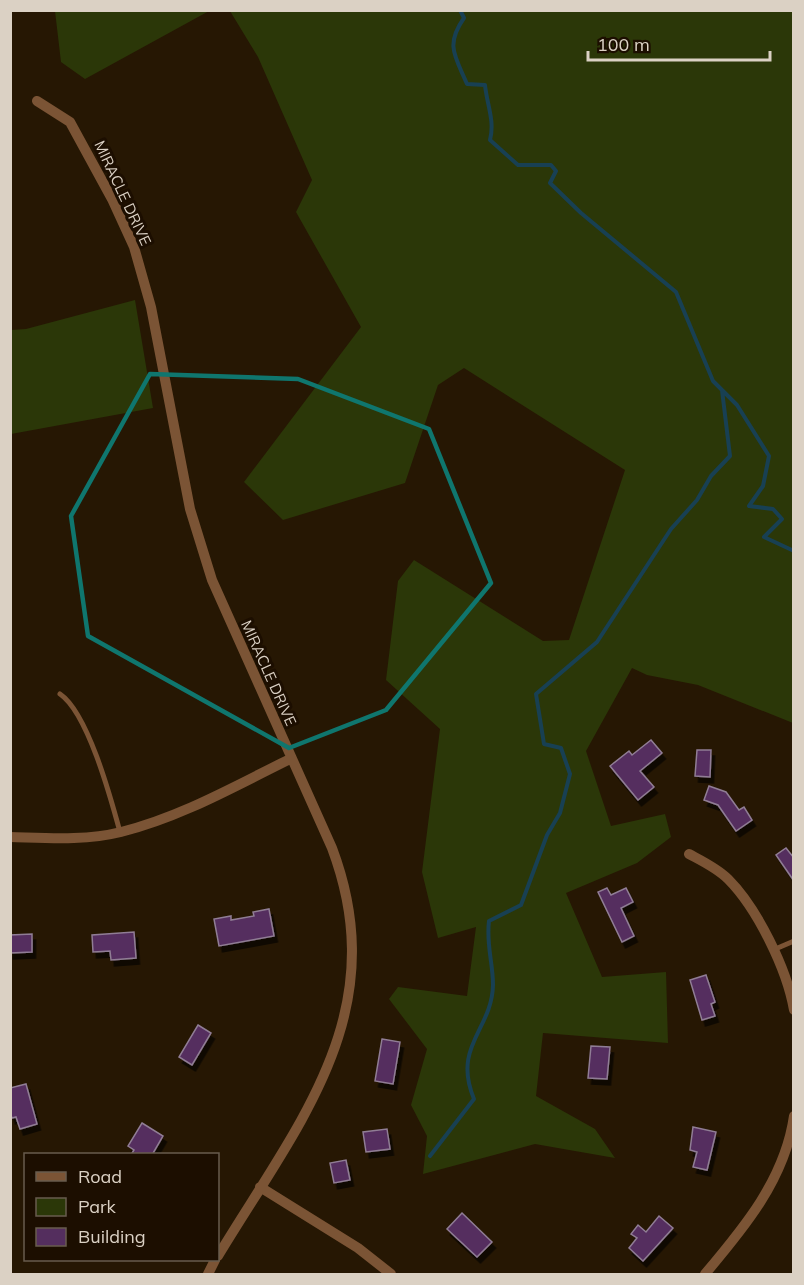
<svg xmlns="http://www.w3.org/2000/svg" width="804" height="1285" font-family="Mulish,sans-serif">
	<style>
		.green { fill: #2b3708 }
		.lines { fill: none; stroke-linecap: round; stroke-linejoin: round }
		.stream { stroke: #184053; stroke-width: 4 }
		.building { fill: #542e5e; stroke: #907d95; stroke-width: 1.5; filter: url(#shadow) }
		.service { stroke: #7b5435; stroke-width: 5 }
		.minor { stroke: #7b5435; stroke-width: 10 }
		.marked { fill: none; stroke: #0f766e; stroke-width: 4.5; stroke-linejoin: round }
		.labels { text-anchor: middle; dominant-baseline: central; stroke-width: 6; stroke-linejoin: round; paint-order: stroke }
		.street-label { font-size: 15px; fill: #dbd1c4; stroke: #1c0e00 }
	</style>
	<defs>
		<filter id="shadow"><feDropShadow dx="3.5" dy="6" stdDeviation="0" flood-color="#0009"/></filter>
	</defs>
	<rect width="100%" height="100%" fill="#261703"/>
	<!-- green -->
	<path class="green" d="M55 11V10L209 11 85 79 61 62Z
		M230 11H793V723L698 685 647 675 632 668 586 751 611 826 665 814 671 837 637 863 566 893 602 977 666 972 668 1043 543 1033 536 1096 595 1129 615 1158 535 1144 423 1174 427 1136 411 1105 427 1049 389 999 398 987 467 996 476 927 438 938 422 872 440 729 386 680 398 581 414 560 543 641 569 640 625 470 464 368 438 385 405 483 283 520 244 482 361 327 296 212 312 180 258 57Z
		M135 300 153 408 11 434V330L26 329Z"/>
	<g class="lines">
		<!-- stream -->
		<path class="stream" d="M460 10 464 18C445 45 455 56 467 84L485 85C487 105 495 121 490 140L518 165H551L556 171 550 183 581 213 676 292 713 381 737 405 769 456 763 486 749 506 773 509 782 519 764 537 794 551
			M430 1156 474 1099C452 1046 492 1030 493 985 493 963 486 944 489 921L521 905 547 835 560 813 570 774 561 748 544 744 536 694 597 642 671 529 697 500 711 476 730 456 722 390"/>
	</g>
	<!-- building -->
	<path class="building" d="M651 740 662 753 640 771 654 787 638 800 610 766 629 751 632 755Z
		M697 750H711L710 777 695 776Z
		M709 786 726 792 739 810 744 807 752 820 736 831 718 805 704 800Z
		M786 848 794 858V881L776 855Z
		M607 888 611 895 626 888 633 902 621 908 634 936 622 942 598 892Z
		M269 909 274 936 219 946 214 919 231 916V920L254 916 253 912Z
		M134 932 136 958 111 960 110 951 93 952 92 935Z
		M32 934V952L10 953V935Z
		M706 975 715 1002 711 1004 715 1016 702 1020 690 980Z
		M198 1025 211 1033 192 1065 179 1057Z
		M382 1039 400 1042 393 1084 375 1081Z
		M591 1046 610 1047 607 1079 588 1078Z
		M26 1084 37 1124 20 1129 16 1117 12 1118 10 1112V1088Z
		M142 1123 163 1136 152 1155H131L134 1150 128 1146Z
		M693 1127 716 1132 707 1170 693 1167 697 1152 690 1150Z
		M387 1129 390 1149 366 1152 363 1132Z
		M346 1160 350 1180 334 1183 330 1163Z
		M462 1213 492 1242 477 1257 447 1229Z
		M659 1216 673 1228 643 1261 629 1248 637 1238 631 1234 638 1225 646 1232Z"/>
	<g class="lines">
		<!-- service -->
		<path class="service" d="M60 694C88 713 111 799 120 832
			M773 950 794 941"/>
		<!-- minor -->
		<path class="minor" d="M37 101 70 122 112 199 134 247 151 307 190 509 212 580 332 848C394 1013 299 1122 218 1256
			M10 837C47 838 85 841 121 832 181 817 235 786 290 759
			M689 854C702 861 717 868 728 879 757 908 787 969 794 1010
			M260 1187 358 1248 391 1274
			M208 1274 215 1260
			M705 1274C744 1228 785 1179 794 1116"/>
	</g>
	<!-- marked area -->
	<path class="marked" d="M150 374 298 379 429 429 491 583 386 710 289 748 88 636 71 516Z"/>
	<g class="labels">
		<!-- street labels -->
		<g class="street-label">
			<text transform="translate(123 193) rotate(65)">MIRACLE DRIVE</text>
			<text transform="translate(269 673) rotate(66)">MIRACLE DRIVE</text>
		</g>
	</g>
	<!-- border -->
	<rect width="804" height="1285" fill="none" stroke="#dbd1c4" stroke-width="24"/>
	<!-- legend -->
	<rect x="24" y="1153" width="195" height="108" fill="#1c0e00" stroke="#685c4e" stroke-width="1.5"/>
	<rect x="36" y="1172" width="30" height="9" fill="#7b5435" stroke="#685c4e" stroke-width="1.5"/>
	<text x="78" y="1183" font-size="18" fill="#dbd1c4">Road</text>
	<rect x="36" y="1198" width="30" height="18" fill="#2b3708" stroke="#685c4e" stroke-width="1.5"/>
	<text x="78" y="1213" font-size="18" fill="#dbd1c4">Park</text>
	<rect x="36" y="1228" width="30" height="18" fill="#542e5e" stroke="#685c4e" stroke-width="1.5"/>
	<text x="78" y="1243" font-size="18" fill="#dbd1c4">Building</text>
	<!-- scale -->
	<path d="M588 51v9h182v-9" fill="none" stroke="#dbd1c4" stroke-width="3"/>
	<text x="597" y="51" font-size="18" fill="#dbd1c4" stroke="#1c0e00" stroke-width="4.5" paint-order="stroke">100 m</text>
</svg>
